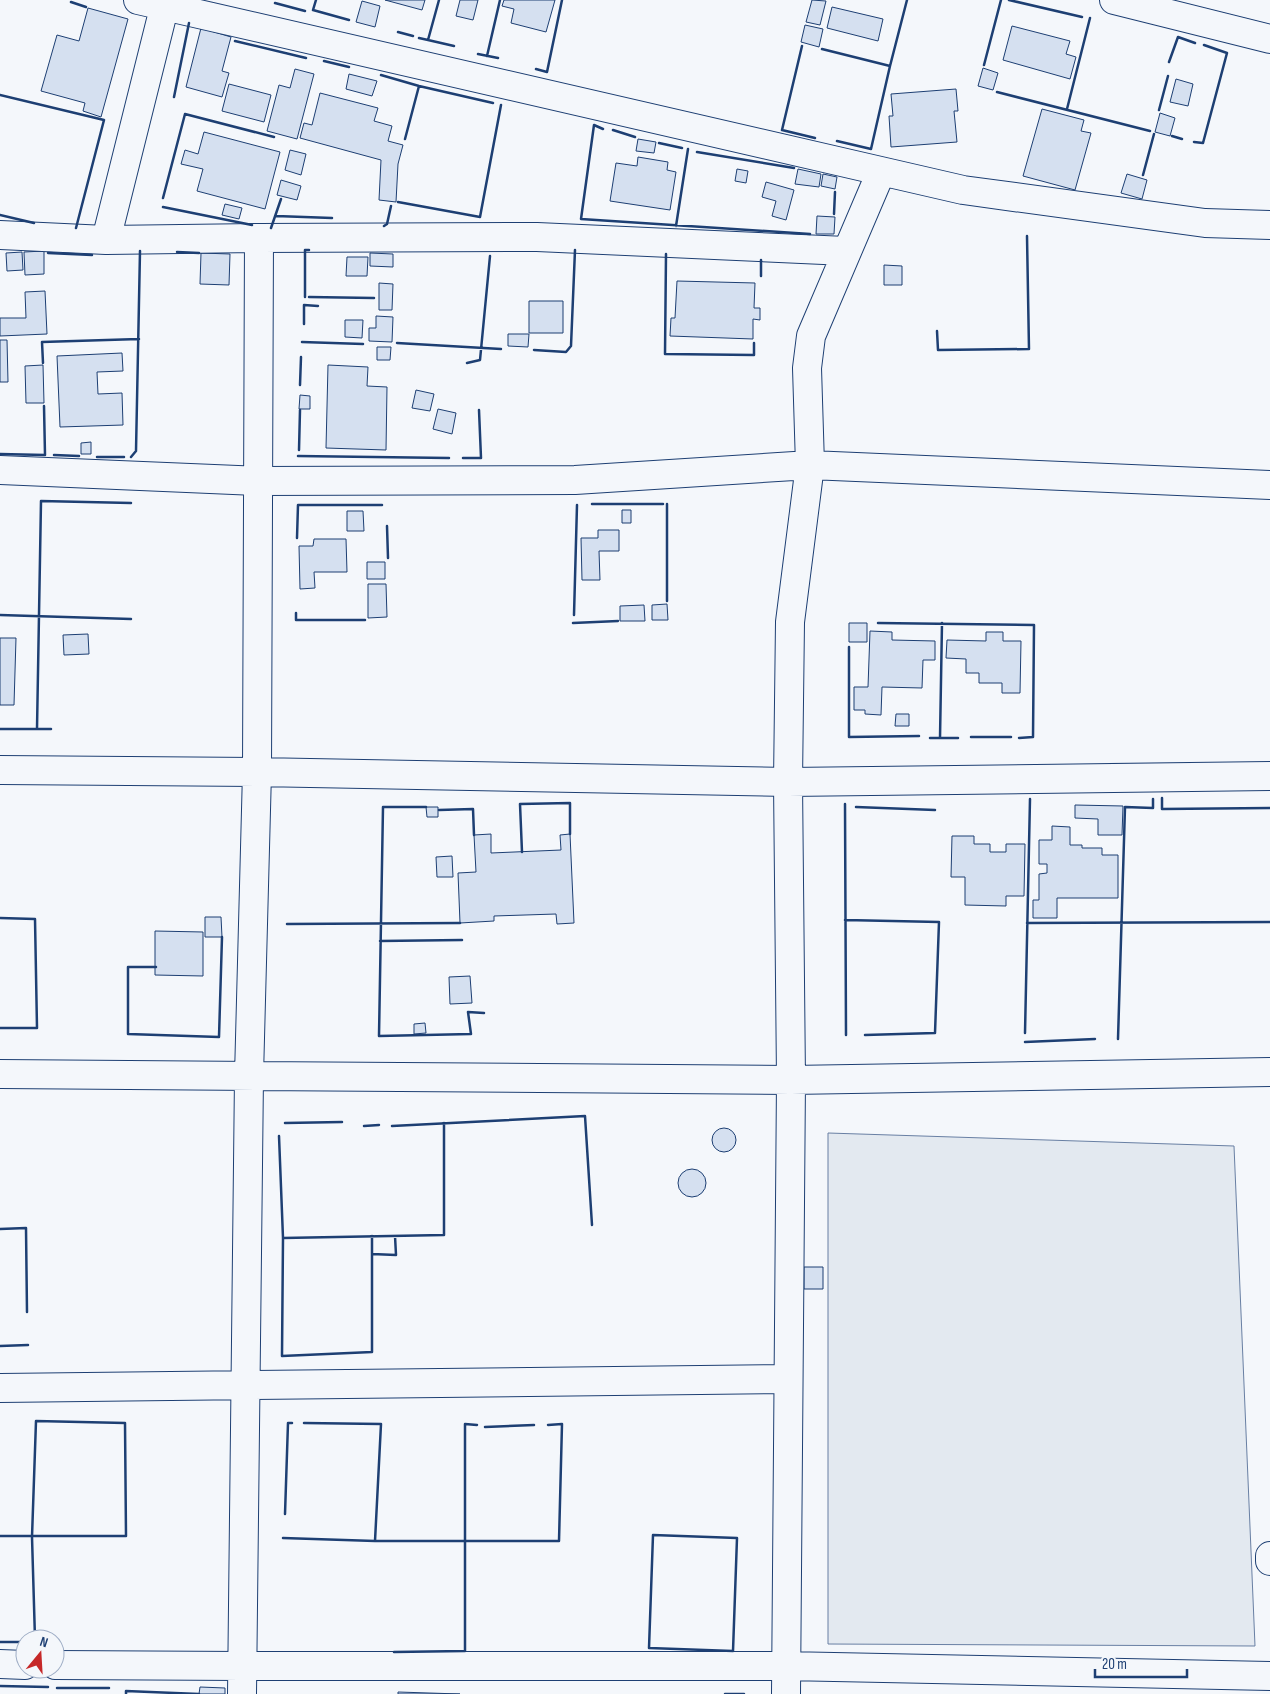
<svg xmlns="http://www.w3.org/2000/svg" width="1270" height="1694" font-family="'Sofia Sans Condensed',sans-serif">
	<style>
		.green { fill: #e3e9f0; stroke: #687fa3 }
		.building { fill: #d5e0f0; stroke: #1d3f73 }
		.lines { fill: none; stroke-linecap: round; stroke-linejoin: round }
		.street-casing { stroke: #1d3f73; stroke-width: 30 }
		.street { stroke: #f4f7fb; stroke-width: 28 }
		.wall { stroke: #1d3f73; stroke-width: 2.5 }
	</style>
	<rect width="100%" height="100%" fill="#f4f7fb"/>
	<!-- green -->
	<path class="green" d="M828 1133 1234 1146 1255 1646 828 1644Z"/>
	<!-- building -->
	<path class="building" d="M385 0H425L422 10Z
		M460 0H478L473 20 456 16Z
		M504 0H555L546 32 511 23 514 9 502 6Z
		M812 0 826 1 820 25 806 22Z
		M362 1 380 6 375 27 356 22Z
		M832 7 883 19 878 41 827 28Z
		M88 8 128 19 101 117 83 111 85 103 41 91 57 35 79 41Z
		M805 25 823 29 819 47 801 42Z
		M1012 26 1070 41 1066 54 1076 57 1070 79 1003 60Z
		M201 28 231 37 222 71 229 73 222 97 186 87Z
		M983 68 998 73 993 90 978 86Z
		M295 69 314 74 297 139 267 131 279 85 290 88Z
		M349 74 377 81 372 96 346 89Z
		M1176 79 1193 84 1188 106 1170 102Z
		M229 84 271 95 264 122 222 111Z
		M956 89 958 111H954L957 142 891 147 889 116H893L891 94Z
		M320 93 378 108 374 121 392 126 388 141 403 145 398 164 396 202 379 200 381 160 300 138 304 123 312 125Z
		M1042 109 1084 120 1081 131 1091 133 1075 190 1023 176Z
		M1160 113 1175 118 1170 136 1155 132Z
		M204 132 280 152 265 209 197 191 203 169 181 164 185 150 198 154Z
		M638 139 656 142 654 153 636 151Z
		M290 150 306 154 301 175 285 170Z
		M638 157 668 162 667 170 676 172 670 210 610 201 616 163 637 166Z
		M737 169 748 171 746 183 735 181Z
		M798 169 821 174 819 187 795 184Z
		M823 174 837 177 835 189 821 186Z
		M1127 174 1147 180 1142 199 1121 193Z
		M281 180 301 186 297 200 277 195Z
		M766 182 794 190 786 220 772 216 776 201 762 197Z
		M225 204 242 208 239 219 222 215Z
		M817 216 835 217 834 234H816Z
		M44 251V274L25 275 24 252Z
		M22 252 23 270 7 271 6 253Z
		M201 253 230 254 229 285 200 284Z
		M370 253 393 254V267L370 266Z
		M347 257H368L367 276H346Z
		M884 265 902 266V285H884Z
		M677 281 755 283 754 308H760V320L753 319V339L670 336 671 318H675Z
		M379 283 393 284 392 310H379Z
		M45 291 47 334 0 336V318H26L25 292Z
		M529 301H563V333H529Z
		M376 316 393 317 392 342 369 341V328H376Z
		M345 320H363L362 338 345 337Z
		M508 334H529L528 347 508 346Z
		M0 340H7L8 382H0Z
		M377 347H391L390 360H377Z
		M122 353 123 371 97 372 98 394 122 393 123 425 60 427 57 356Z
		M43 365 44 403H26L25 366Z
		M328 365 368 367 367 386 387 387 386 450 326 448Z
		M416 390 434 394 430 411 412 408Z
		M300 395 310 396V409H299Z
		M438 409 456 413 452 434 433 429Z
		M91 442V454H81V443Z
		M622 510H631V523H622Z
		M347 511H363L364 531H347Z
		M598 530H619V551H599L600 580H582L581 538H598Z
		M314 539H346L347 572H314L315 588 300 589 299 546H313Z
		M367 562H385V579H367Z
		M368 584H386L387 617 368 618Z
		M667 604 668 620H652V605Z
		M644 605 645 621H620V606Z
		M849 623H867V642H849Z
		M870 631 892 632V640L935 641V660H923L922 688 882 687 881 715 865 714V710H854V687H868Z
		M986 632H1003V641H1021L1020 693H1002V683H979V673H966V659L946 658 947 640 986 641Z
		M88 634 89 654 64 655 63 635Z
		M0 638H16L14 705H0Z
		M896 714H909V726H895Z
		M1075 805 1123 806 1122 835H1098V819L1075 818Z
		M426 807H438V817H427Z
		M1052 826 1070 827V845H1082V848H1102V855H1118V898H1057V918H1033V900H1039V874L1047 873V864H1039V840H1052Z
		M491 834V853L561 850 560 835 570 834 574 923 557 924 556 914 494 916V921L460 923 458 873 476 872 474 835Z
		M952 836H974V844H990V852H1006V844H1025L1024 896H1006V906L965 905V877H951Z
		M452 856 453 877H437L436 857Z
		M205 917H221L222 937H205Z
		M155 931 203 932V976L155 975Z
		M470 976 472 1003 450 1004 449 977Z
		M425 1023 426 1033 414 1034V1024Z
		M712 1140a12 12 0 1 1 24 0a12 12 0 1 1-24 0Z
		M678 1183a14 14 0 1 1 28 0a14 14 0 1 1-28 0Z
		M804 1267H823V1289H804Z
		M200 1687 225 1688V1694H199Z
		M398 1692 460 1694H398Z"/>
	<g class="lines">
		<defs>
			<path id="street" d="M138 0 963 190 1205 223 1270 225
				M1114 0 1270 39
				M0 235 106 240 259 238 537 237 846 251
				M106 240 166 0
				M0 470 259 481 575 480 810 465 1270 485
				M0 770 257 772 788 782 790 622 810 465 807 368 811 336 881 172
				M0 1074 791 1080 1270 1072
				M0 1388 788 1379
				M1270 1556V1561
				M0 1664 25 1665
				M55 1665 242 1666H785L1270 1676
				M242 1694 249 1076 257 772 259 238
				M786 1694 791 1080 788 782 1270 776"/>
		</defs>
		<!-- street casing -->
		<use href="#street" class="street-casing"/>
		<!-- street -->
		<use href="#street" class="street"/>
		<!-- wall -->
		<path class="wall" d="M316 0 313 10 349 20
			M1009 0 1082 17
			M71 2 86 7
			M275 3 305 11
			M398 32 413 36
			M419 38 428 40 439 0
			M428 40 454 46
			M235 41 306 58
			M802 46 782 130 815 138
			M822 49 890 66
			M478 54 498 58
			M487 56 500 0
			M324 61 349 67
			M1169 62 1178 37 1195 43
			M984 65 1001 0
			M536 69 547 72 562 0
			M381 75 419 86 493 103
			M997 92 1150 131
			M0 95 104 120 76 228
			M174 97 189 23
			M1067 109 1090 18
			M1159 110 1168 76
			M603 129 594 125 581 219 810 234
			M613 130 635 137
			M1172 136 1182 139
			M405 139 419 86
			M837 141 871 149 890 66 907 0
			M1194 142 1203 143 1227 53 1204 45
			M659 143 682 148
			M697 152 794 168
			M1143 175 1154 134
			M163 198 185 114 274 137
			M398 202 480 217 501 105
			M163 207 252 225
			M834 214 835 192
			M0 215 34 223
			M276 216 332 218
			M384 226 387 224 391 206
			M676 226 688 149
			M271 228 281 199
			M177 252 199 253
			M48 253 92 255
			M666 254 665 354 754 355V343
			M761 260V276
			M305 297V250H309
			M309 297 374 298
			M304 324V305L318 306
			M937 331 938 350 1029 349 1027 236
			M302 342 363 344
			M397 343 501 349
			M534 350 566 352 571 346 575 250
			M43 363 42 342 139 339
			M467 363 480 360 490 256
			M300 385 301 357
			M299 450 300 410
			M0 454 45 455 44 406
			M54 455 79 456
			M298 456 449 458
			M97 457H124
			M131 457 136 451 140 251
			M463 458H481L479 410
			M592 504H663
			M387 526 388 558
			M297 538 298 505H382
			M667 601V504
			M296 613V620H365
			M0 615 131 619
			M574 615 577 505
			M573 623 618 621
			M878 623 1034 625 1033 737 1019 738
			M849 647V737L919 736
			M0 729H51
			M37 729 41 501 131 503
			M971 737H1011
			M930 738H958
			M940 738 942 623
			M1162 798V809L1270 808
			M845 804 846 1035
			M426 807H383L379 1036 471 1034 468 1012 484 1013
			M856 807 935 810
			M439 810 473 809 474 835
			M522 852 520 804 570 803V834
			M0 918 35 919 37 1028H0
			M845 920 939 922 935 1033 865 1035
			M1027 923 1270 922
			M287 924 460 923
			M380 941 462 940
			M156 967H128V1034L219 1037 222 937
			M1025 1033 1030 799
			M1118 1039 1125 807 1153 808V799
			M1025 1042 1095 1039
			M285 1123 342 1122
			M364 1126 379 1125
			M392 1126 585 1116 592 1225
			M279 1136 283 1238 444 1235V1123
			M0 1229 26 1228 27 1312
			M283 1238 282 1356 372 1352V1236
			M372 1254 396 1255 395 1236
			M0 1346 28 1345
			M485 1427 534 1425
			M285 1514 288 1423H292
			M653 1535 737 1538 733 1651 649 1648Z
			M0 1536H126L125 1423 36 1421 32 1537 35 1639
			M283 1538 375 1541 381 1424 304 1423
			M375 1541H559L562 1424 548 1425
			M0 1642H25
			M394 1652 465 1651V1424L477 1425
			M0 1686 48 1687
			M57 1688H109
			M126 1694V1691L199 1694
			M725 1694H744"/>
	</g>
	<!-- north arrow -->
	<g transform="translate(40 1654) rotate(18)"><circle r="24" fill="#f4f7fb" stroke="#9eadc5"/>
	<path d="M0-4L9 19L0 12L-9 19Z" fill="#c62828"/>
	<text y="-8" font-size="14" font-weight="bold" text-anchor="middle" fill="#1d3f73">N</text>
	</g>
	<!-- scale -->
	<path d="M1095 1669v8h92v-8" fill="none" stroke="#1d3f73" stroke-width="2.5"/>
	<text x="1102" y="1669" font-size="15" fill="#1d3f73" stroke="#f4f7fb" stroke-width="4" paint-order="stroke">20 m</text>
</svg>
